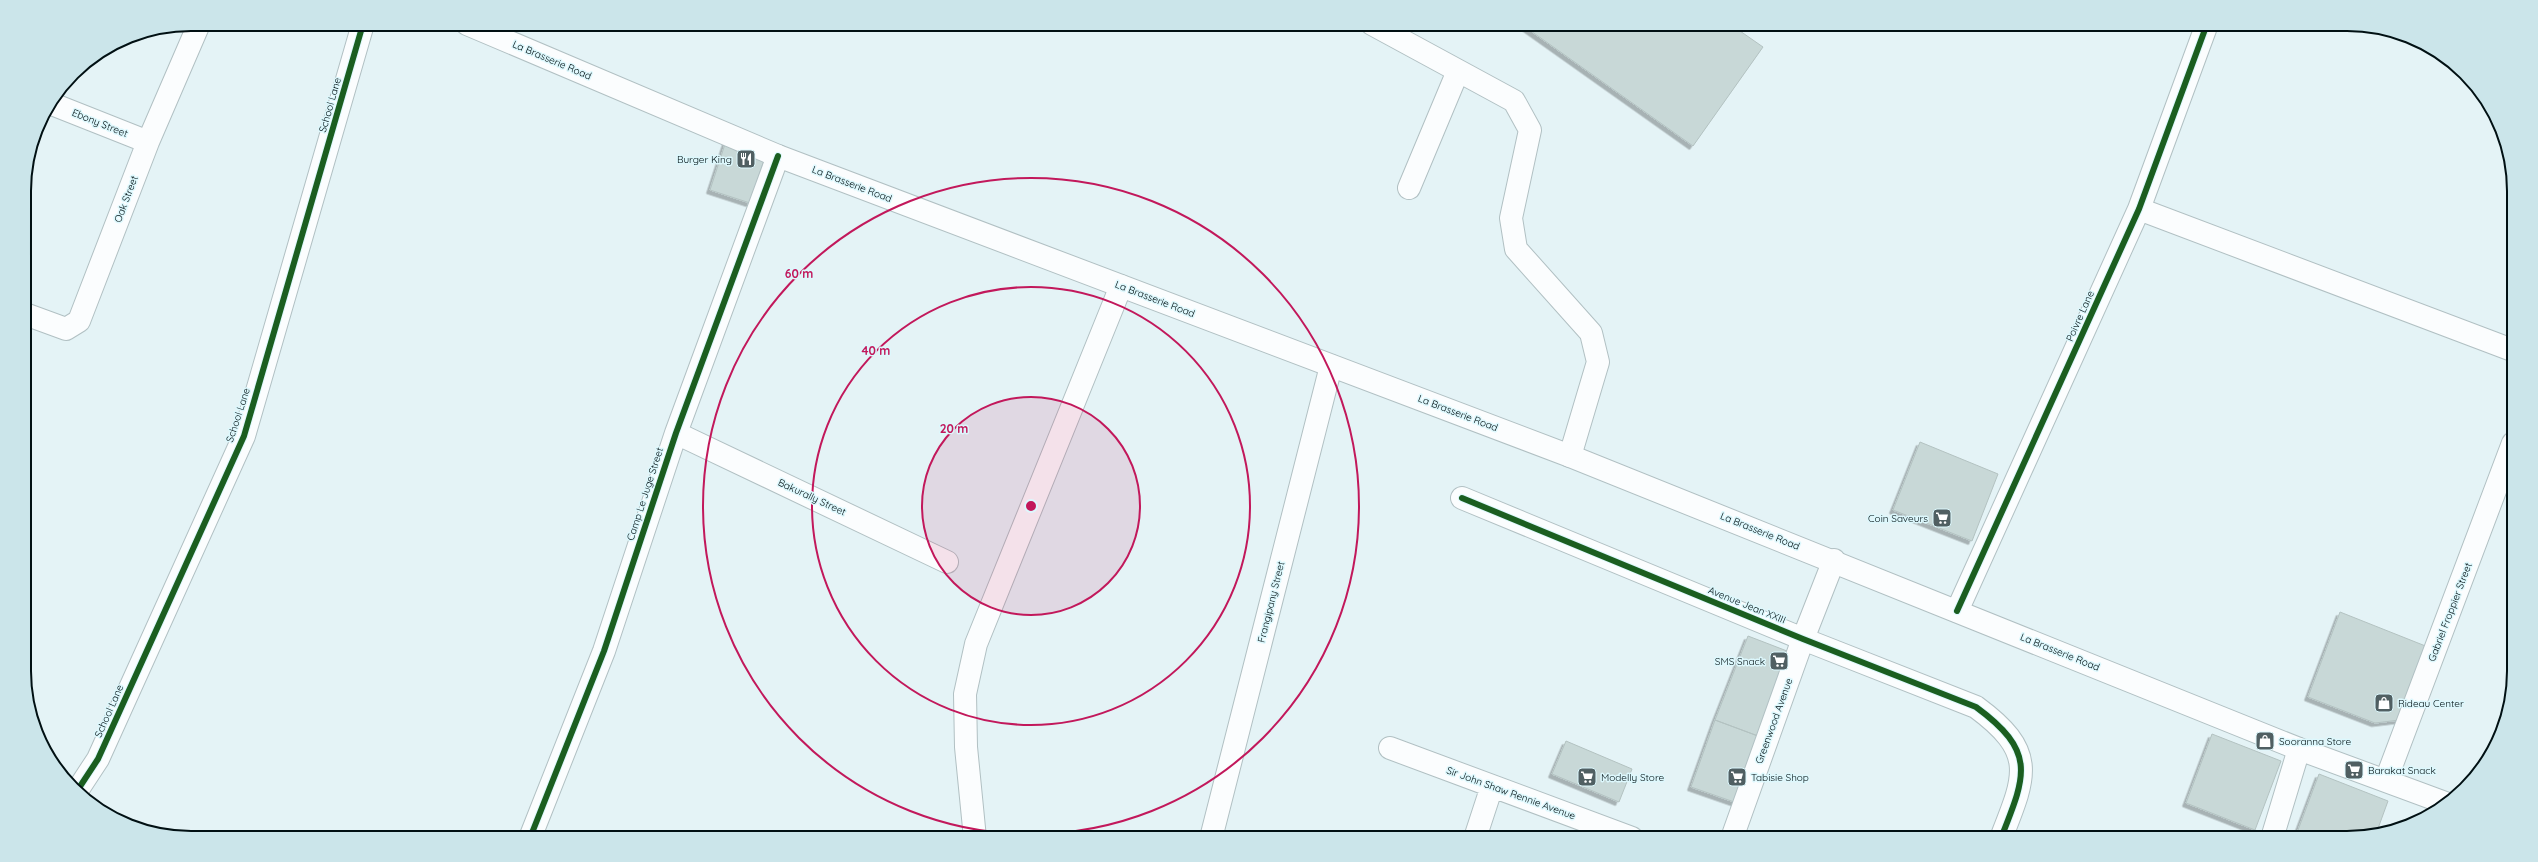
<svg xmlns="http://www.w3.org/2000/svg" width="2538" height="862" font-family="Quicksand,sans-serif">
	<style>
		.building { fill: #c8d8d7; stroke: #b3c2c1; filter: url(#shadow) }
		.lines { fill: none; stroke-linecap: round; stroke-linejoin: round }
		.minor-casing { stroke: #b1c0c3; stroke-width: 24 }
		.major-casing { stroke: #b1c0c3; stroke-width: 24 }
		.minor { stroke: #fbfdfe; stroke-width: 22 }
		.major { stroke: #fbfdfe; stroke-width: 22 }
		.cycleway-casing { stroke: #ddf8fd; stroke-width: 8 }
		.cycleway { stroke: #1b5e20; stroke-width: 6 }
		.ring { fill: none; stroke: #c2185b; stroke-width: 2 }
		.labels { text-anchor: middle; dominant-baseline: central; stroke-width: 3; stroke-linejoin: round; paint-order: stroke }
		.street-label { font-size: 10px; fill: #011013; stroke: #ddf8fd }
		.poi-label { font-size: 10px; fill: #011013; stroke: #ddf8fd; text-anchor: start }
		.rim { fill: none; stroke: #011013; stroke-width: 2 }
		.centre { fill: #c2185b; stroke: #ddf8fd; stroke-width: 2 }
		.ring-label { font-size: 12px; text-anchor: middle; font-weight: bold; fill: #c2185b; stroke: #ddf8fd; stroke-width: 3; stroke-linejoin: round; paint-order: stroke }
	</style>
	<defs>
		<filter id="shadow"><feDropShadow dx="-3.5" dy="3.5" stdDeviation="0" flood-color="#0004"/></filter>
	</defs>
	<rect width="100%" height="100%" fill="#e4f3f6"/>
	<!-- building -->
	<path class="building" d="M1521 24H1730L1763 47 1693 146Z
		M727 138 767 151 750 203 710 190Z
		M1920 442 1998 474 1972 541 1893 510Z
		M2340 612 2428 647 2400 720 2375 723 2308 697Z
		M1748 636 1787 651 1758 736 1715 720Z
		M1715 720 1758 736 1737 803 1691 787Z
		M2212 734 2281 761 2255 830 2186 803Z
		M1566 741 1632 769 1619 802 1552 774Z
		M2319 774 2388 801 2376 834 2358 838H2295Z"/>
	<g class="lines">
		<defs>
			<path id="minor" d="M1372 24 1514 101 1530 130 1511 218 1516 249 1591 333 1598 362 1570 456
				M52 104 148 142
				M1409 188 1458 71
				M2139 209 2512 350
				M25 314 66 329 79 321 148 142 199 24
				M676 433 947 562
				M1462 498 1803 639 1976 707C2037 752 2026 775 2001 838
				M1957 611 2139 209 2207 24
				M1390 748 1632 838
				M2386 780 2513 443
				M77 791 98 759 244 436 363 24
				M530 838 604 651 676 433 778 156
				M975 838 966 747 965 694 976 644 1121 286
				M1211 838 1331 366
				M1475 838 1492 786
				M1732 838 1803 639 1834 560
				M2272 838 2299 749"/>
			<path id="major" d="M467 24 778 156 1570 456 2299 749 2448 804"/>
		</defs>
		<!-- minor casing -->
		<use href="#minor" class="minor-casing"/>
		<!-- major casing -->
		<use href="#major" class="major-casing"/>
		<!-- minor -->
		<use href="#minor" class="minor"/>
		<!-- major -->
		<use href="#major" class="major"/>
		<defs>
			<path id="cycleway" d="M1462 498 1803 639 1976 707C2037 752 2026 775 2001 838
				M1957 611 2139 209 2207 24
				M77 791 98 759 244 436 363 24
				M530 838 604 651 676 433 778 156"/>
		</defs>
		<!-- cycleway casing -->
		<use href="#cycleway" class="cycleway-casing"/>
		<!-- cycleway -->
		<use href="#cycleway" class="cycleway"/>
	</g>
	<!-- distance rings -->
	<circle cx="1031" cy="506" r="109" fill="#c2185b" fill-opacity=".12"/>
	<g class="ring">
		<circle cx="1031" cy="506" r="109"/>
		<circle cx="1031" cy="506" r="219"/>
		<circle cx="1031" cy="506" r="328"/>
	</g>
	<!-- icons -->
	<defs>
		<symbol id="restaurant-square" viewBox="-11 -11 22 22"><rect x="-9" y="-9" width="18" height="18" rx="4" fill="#505f62" stroke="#ddf8fd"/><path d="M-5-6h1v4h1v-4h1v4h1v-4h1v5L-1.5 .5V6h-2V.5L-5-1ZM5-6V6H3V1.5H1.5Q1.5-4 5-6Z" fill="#fff"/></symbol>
		<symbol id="supermarket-square" viewBox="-11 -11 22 22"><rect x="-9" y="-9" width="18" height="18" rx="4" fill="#505f62" stroke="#ddf8fd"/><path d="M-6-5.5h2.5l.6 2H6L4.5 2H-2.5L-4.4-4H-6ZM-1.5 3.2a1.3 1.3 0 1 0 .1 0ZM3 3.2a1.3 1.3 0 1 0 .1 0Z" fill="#fff"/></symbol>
		<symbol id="shop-square" viewBox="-11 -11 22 22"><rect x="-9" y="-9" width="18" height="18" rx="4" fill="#505f62" stroke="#ddf8fd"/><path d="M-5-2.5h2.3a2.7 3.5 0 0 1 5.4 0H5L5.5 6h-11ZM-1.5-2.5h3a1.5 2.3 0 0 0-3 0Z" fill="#fff"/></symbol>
	</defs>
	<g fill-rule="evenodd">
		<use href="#restaurant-square" x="735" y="148" width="22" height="22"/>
		<use href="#supermarket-square" x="1931" y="507" width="22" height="22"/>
		<use href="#supermarket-square" x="1768" y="650" width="22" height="22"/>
		<use href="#shop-square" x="2373" y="692" width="22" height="22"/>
		<use href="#shop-square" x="2254" y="730" width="22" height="22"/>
		<use href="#supermarket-square" x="2343" y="759" width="22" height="22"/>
		<use href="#supermarket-square" x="1576" y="766" width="22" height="22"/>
		<use href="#supermarket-square" x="1726" y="766" width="22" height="22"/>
	</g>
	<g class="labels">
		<!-- street labels -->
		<g class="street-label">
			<text transform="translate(552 60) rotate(23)">La Brasserie Road</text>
			<text transform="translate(330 105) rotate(-74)">School Lane</text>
			<text transform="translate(100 123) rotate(22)">Ebony Street</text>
			<text transform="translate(852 184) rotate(21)">La Brasserie Road</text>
			<text transform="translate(126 199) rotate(-69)">Oak Street</text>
			<text transform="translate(1155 299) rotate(21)">La Brasserie Road</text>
			<text transform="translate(2080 316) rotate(-66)">Poivre Lane</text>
			<text transform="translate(1458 413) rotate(21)">La Brasserie Road</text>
			<text transform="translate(238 415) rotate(-72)">School Lane</text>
			<text transform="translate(645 494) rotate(-72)">Camp Le Juge Street</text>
			<text transform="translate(812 497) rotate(25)">Bakurally Street</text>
			<text transform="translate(1760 531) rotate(22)">La Brasserie Road</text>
			<text transform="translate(1271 602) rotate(-76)">Frangipany Street</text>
			<text transform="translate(1747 605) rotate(22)">Avenue Jean XXIII</text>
			<text transform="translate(2450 612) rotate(-69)">Gabriel Froppier Street</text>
			<text transform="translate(2060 652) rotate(22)">La Brasserie Road</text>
			<text transform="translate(109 711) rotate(-66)">School Lane</text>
			<text transform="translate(1774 721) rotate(-70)">Greenwood Avenue</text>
			<text transform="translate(1511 793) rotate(20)">Sir John Shaw Rennie Avenue</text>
		</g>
		<!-- poi labels -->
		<g class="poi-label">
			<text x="732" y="159" text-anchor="end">Burger King</text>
			<text x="1928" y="518" text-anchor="end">Coin Saveurs</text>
			<text x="1765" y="661" text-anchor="end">SMS Snack</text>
			<text x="2398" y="703">Rideau Center</text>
			<text x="2279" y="741">Sooranna Store</text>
			<text x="2368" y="770">Barakat Snack</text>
			<text x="1601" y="777">Modelly Store</text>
			<text x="1751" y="777">Tabisie Shop</text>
		</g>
	</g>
	<!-- crop -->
	<path d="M0 0H2538V862H0ZM191 31H2347A160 160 0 0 1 2507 191V671A160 160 0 0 1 2347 831H191A160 160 0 0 1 31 671V191A160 160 0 0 1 191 31Z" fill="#cbe5ea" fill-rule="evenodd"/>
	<path class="rim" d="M191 31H2347A160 160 0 0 1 2507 191V671A160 160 0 0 1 2347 831H191A160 160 0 0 1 31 671V191A160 160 0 0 1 191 31Z"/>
	<circle cx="1031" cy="506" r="6" class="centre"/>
	<g class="ring-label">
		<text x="799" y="278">60 m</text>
		<text x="876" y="355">40 m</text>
		<text x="954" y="433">20 m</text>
	</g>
</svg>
